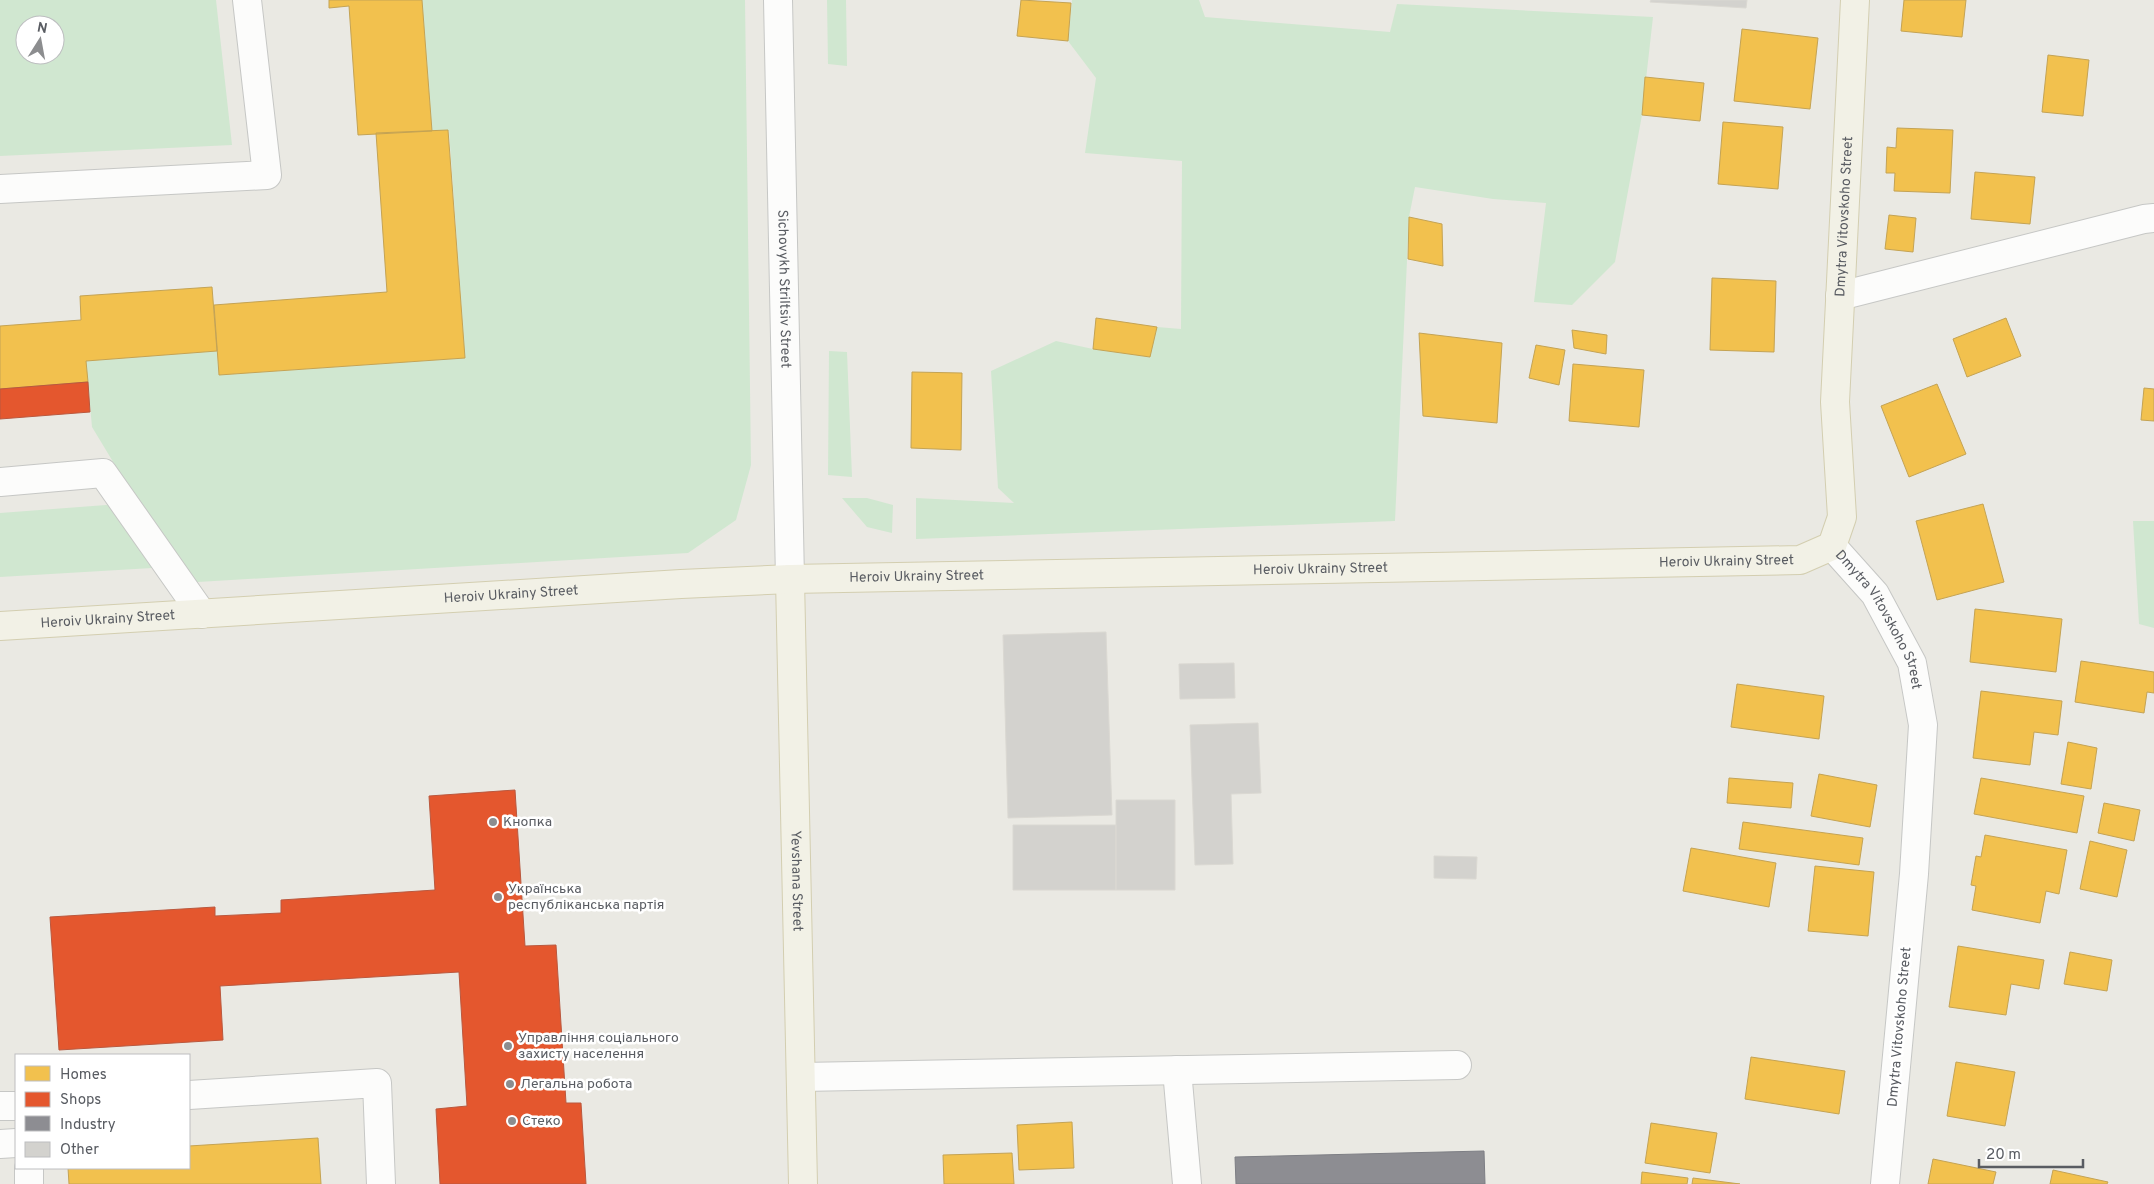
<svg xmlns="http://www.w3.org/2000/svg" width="2154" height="1184" font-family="Overpass,sans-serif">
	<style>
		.green { fill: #d0e7d0; fill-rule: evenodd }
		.homes { fill: #f2c14e; stroke: #c4a354 }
		.shops { fill: #e4572e; stroke: #ba583e }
		.industry { fill: #8d8d92; stroke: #7d7e84 }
		.building { fill: #d3d2ce; stroke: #dad8d2 }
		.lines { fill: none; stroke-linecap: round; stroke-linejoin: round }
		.minor-casing { stroke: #c6c7c5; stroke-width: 30 }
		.major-casing { stroke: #d3ceb0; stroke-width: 30 }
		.minor { stroke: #fcfcfb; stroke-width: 28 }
		.major { stroke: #f2f1e6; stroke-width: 28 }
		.poi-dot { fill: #8c8d8f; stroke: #fff; stroke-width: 2 }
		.labels { text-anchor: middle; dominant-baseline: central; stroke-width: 5; stroke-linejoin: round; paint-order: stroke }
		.street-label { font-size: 14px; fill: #595c62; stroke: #fff }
		.poi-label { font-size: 14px; fill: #595c62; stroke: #fff; text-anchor: start }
	</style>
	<rect width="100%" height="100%" fill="#eae9e3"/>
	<!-- green -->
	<path class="green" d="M0 0H216L232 145 0 156ZM25 25H55V55H25Z
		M422 0H745L751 465 736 520 688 553 181 583 169 567 0 577V513L106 505 127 508 115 465 92 427 86 361 217 351 219 375 465 358 449 131H432Z
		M827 0H846L847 66 828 64Z
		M1072 0H1199L1205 17 1390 32 1397 4 1653 17 1642 115 1615 262 1572 305 1534 302 1546 203 1493 199 1415 187 1409 217 1395 521 916 539V498L1014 503 998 488 991 371 1056 341 1093 349 1149 357 1157 327 1181 329 1182 161 1085 153 1096 78 1068 41Z
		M829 351 847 352 852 477 828 475Z
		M842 498H867L893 505 892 533 867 527Z
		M2133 521H2154V628L2139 624Z"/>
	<!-- homes -->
	<path class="homes" d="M329 0H422L432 131 358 135 349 6 329 8Z
		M1021 0 1071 3 1068 41 1017 36Z
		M1904 0H1966L1962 37 1901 31Z
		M1742 29 1818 38 1810 109 1734 101Z
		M2048 55 2089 60 2083 116 2042 112Z
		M1645 77 1704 83 1700 121 1642 115Z
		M1723 122 1783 127 1778 189 1718 184Z
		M1897 128 1953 130 1950 193 1894 191 1895 173H1886L1887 147 1896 148Z
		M448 130 465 358 219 375 214 305 387 292 376 133Z
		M1975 172 2035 177 2030 224 1971 219Z
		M1889 215 1916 218 1913 252 1885 249Z
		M1409 217 1442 224 1443 266 1408 259Z
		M1712 278 1776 281 1774 352 1710 350Z
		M212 287 217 351 86 361 88 382 0 389V326L81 320 80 296Z
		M1096 318 1157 327 1150 357 1093 349Z
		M2006 318 2021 356 1967 377 1953 339Z
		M1572 330 1607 335 1606 354 1574 348Z
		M1419 333 1502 343 1497 423 1423 416Z
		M1536 345 1565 350 1559 385 1529 378Z
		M1573 364 1644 370 1639 427 1569 421Z
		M912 372 962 373 961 450 911 448Z
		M1937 384 1966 454 1909 477 1881 406Z
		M2144 388 2154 389V421L2141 420Z
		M1983 504 2004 582 1937 600 1916 521Z
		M1975 609 2062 619 2056 672 1970 662Z
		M2081 661 2154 672V693L2147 692 2144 713 2075 702Z
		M1737 684 1824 696 1819 739 1731 727Z
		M1981 691 2062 701 2058 735 2034 732 2030 765 1973 758Z
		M2068 742 2097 748 2091 789 2061 784Z
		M1819 774 1877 785 1870 827 1811 816Z
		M1729 778 1793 783 1791 808 1727 803Z
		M1981 778 2084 796 2077 833 1974 814Z
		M2104 803 2140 810 2134 841 2098 833Z
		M1743 822 1863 838 1859 865 1739 849Z
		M1985 835 2067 850 2059 894 2046 891 2040 923 1972 910 1976 886 1971 885 1976 856 1981 857Z
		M2090 841 2127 850 2117 897 2080 889Z
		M1691 848 1776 863 1769 907 1683 891Z
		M1815 866 1874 872 1868 936 1808 931Z
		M1958 946 2044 960 2039 989 2011 984 2006 1015 1949 1007Z
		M2070 952 2112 960 2107 991 2064 984Z
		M1751 1057 1845 1071 1839 1114 1745 1099Z
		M1956 1062 2015 1072 2005 1126 1947 1116Z
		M1072 1122 1074 1168 1019 1170 1017 1125Z
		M1651 1123 1717 1133 1710 1173 1645 1163Z
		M318 1138 321 1184H69L68 1168H189V1146Z
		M1012 1153 1014 1184H944L943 1155Z
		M1933 1159 1996 1172 1993 1184H1928Z
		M2053 1170 2108 1182 2107 1184H2050Z
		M1642 1172 1688 1178 1687 1184H1641Z
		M1693 1178 1740 1184H1692Z"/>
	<!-- shops -->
	<path class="shops" d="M88 382 90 412 0 419V389Z
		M515 790 525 946 556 945 566 1103H581L586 1184H440L436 1109 467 1106 459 972 220 986 223 1040 59 1050 50 917 215 907V916L281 913V900L435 890 429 796Z"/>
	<!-- industry -->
	<path class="industry" d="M1484 1151 1485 1184H1236L1235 1157Z"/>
	<!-- building -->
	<path class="building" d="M1651 0H1747L1746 8 1650 2Z
		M1106 632 1112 815 1008 818 1003 635Z
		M1234 663 1235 698 1180 699 1179 664Z
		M1258 723 1261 793 1231 794 1233 864 1195 865 1190 725Z
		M1116 800H1175V890H1116Z
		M1013 825H1116V890H1013Z
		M1434 856 1477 857 1476 879 1434 878Z"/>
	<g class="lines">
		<defs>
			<g id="minor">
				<path id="s1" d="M778 0 790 579"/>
				<path d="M0 189 267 175 247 0"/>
				<path d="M1840 296 2144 219 2154 218"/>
				<path d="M0 482 103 473 202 614"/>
				<path id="s2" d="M1832 546 1875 594 1912 663 1923 725 1914 874 1885 1184"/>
				<path d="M1177 1070 1187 1184"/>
				<path d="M801 1077 1457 1065"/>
				<path d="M189 1095 377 1083 381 1184"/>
				<path d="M0 1106H16"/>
				<path d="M0 1144 16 1143"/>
				<path d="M29 1168V1184"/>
			</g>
			<g id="major">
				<path id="s3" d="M790 579 803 1184"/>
				<path id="s4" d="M0 626 681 584 790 579 1800 560 1832 546 1842 517 1835 402 1855 0"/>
			</g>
		</defs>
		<!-- minor casing -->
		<use href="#minor" class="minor-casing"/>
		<!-- major casing -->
		<use href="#major" class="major-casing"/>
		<!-- minor -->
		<use href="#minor" class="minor"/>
		<!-- major -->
		<use href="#major" class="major"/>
	</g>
	<!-- markers -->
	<g class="poi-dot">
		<circle cx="493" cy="822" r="5"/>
		<circle cx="498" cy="897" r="5"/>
		<circle cx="508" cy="1046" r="5"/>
		<circle cx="510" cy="1084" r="5"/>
		<circle cx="512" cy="1121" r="5"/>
	</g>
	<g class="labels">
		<!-- street labels -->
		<g class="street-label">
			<text stroke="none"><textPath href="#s4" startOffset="2168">Dmytra Vitovskoho Street</textPath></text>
			<text stroke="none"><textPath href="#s1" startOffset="289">Sichovykh Striltsiv Street</textPath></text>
			<text stroke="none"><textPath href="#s4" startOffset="1728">Heroiv Ukrainy Street</textPath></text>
			<text stroke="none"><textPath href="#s4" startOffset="1322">Heroiv Ukrainy Street</textPath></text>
			<text stroke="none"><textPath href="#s4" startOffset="918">Heroiv Ukrainy Street</textPath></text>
			<text stroke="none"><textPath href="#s4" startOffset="512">Heroiv Ukrainy Street</textPath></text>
			<text stroke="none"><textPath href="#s4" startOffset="108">Heroiv Ukrainy Street</textPath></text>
			<text stroke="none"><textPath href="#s2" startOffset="89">Dmytra Vitovskoho Street</textPath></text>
			<text stroke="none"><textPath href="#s3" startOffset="302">Yevshana Street</textPath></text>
			<text transform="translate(1900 1027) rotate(-85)">Dmytra Vitovskoho Street</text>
		</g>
		<!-- poi labels -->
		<g class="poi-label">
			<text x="503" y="822">Кнопка</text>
			<text x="508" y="889">Українська<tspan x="508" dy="16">республіканська партія</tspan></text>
			<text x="518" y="1038">Управління соціального<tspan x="518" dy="16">захисту населення</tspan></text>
			<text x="520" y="1084">Легальна робота</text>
			<text x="522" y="1121">Стеко</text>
		</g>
	</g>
	<!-- legend -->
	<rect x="15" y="1054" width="175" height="115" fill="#ffffff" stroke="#bdbec0"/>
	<rect x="25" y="1066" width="25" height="15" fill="#f2c14e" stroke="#bdbec0"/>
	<text x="60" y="1079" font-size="15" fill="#595c62">Homes</text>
	<rect x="25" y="1092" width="25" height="15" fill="#e4572e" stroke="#bdbec0"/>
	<text x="60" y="1104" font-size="15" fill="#595c62">Shops</text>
	<rect x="25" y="1116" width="25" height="15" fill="#8d8d92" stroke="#bdbec0"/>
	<text x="60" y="1129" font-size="15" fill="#595c62">Industry</text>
	<rect x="25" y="1142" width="25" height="15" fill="#d3d2ce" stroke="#bdbec0"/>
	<text x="60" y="1154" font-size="15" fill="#595c62">Other</text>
	<!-- north arrow -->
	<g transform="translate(40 40) rotate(11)"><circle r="24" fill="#ffffff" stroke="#bdbec0"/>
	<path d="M0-4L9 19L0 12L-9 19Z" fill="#8c8d8f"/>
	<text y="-8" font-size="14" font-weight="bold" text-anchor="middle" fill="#595c62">N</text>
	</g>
	<!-- scale -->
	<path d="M1979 1159v8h104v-8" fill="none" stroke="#595c62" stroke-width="2.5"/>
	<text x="1986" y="1159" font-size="15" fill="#595c62" stroke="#ffffff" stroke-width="4" paint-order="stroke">20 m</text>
</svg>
